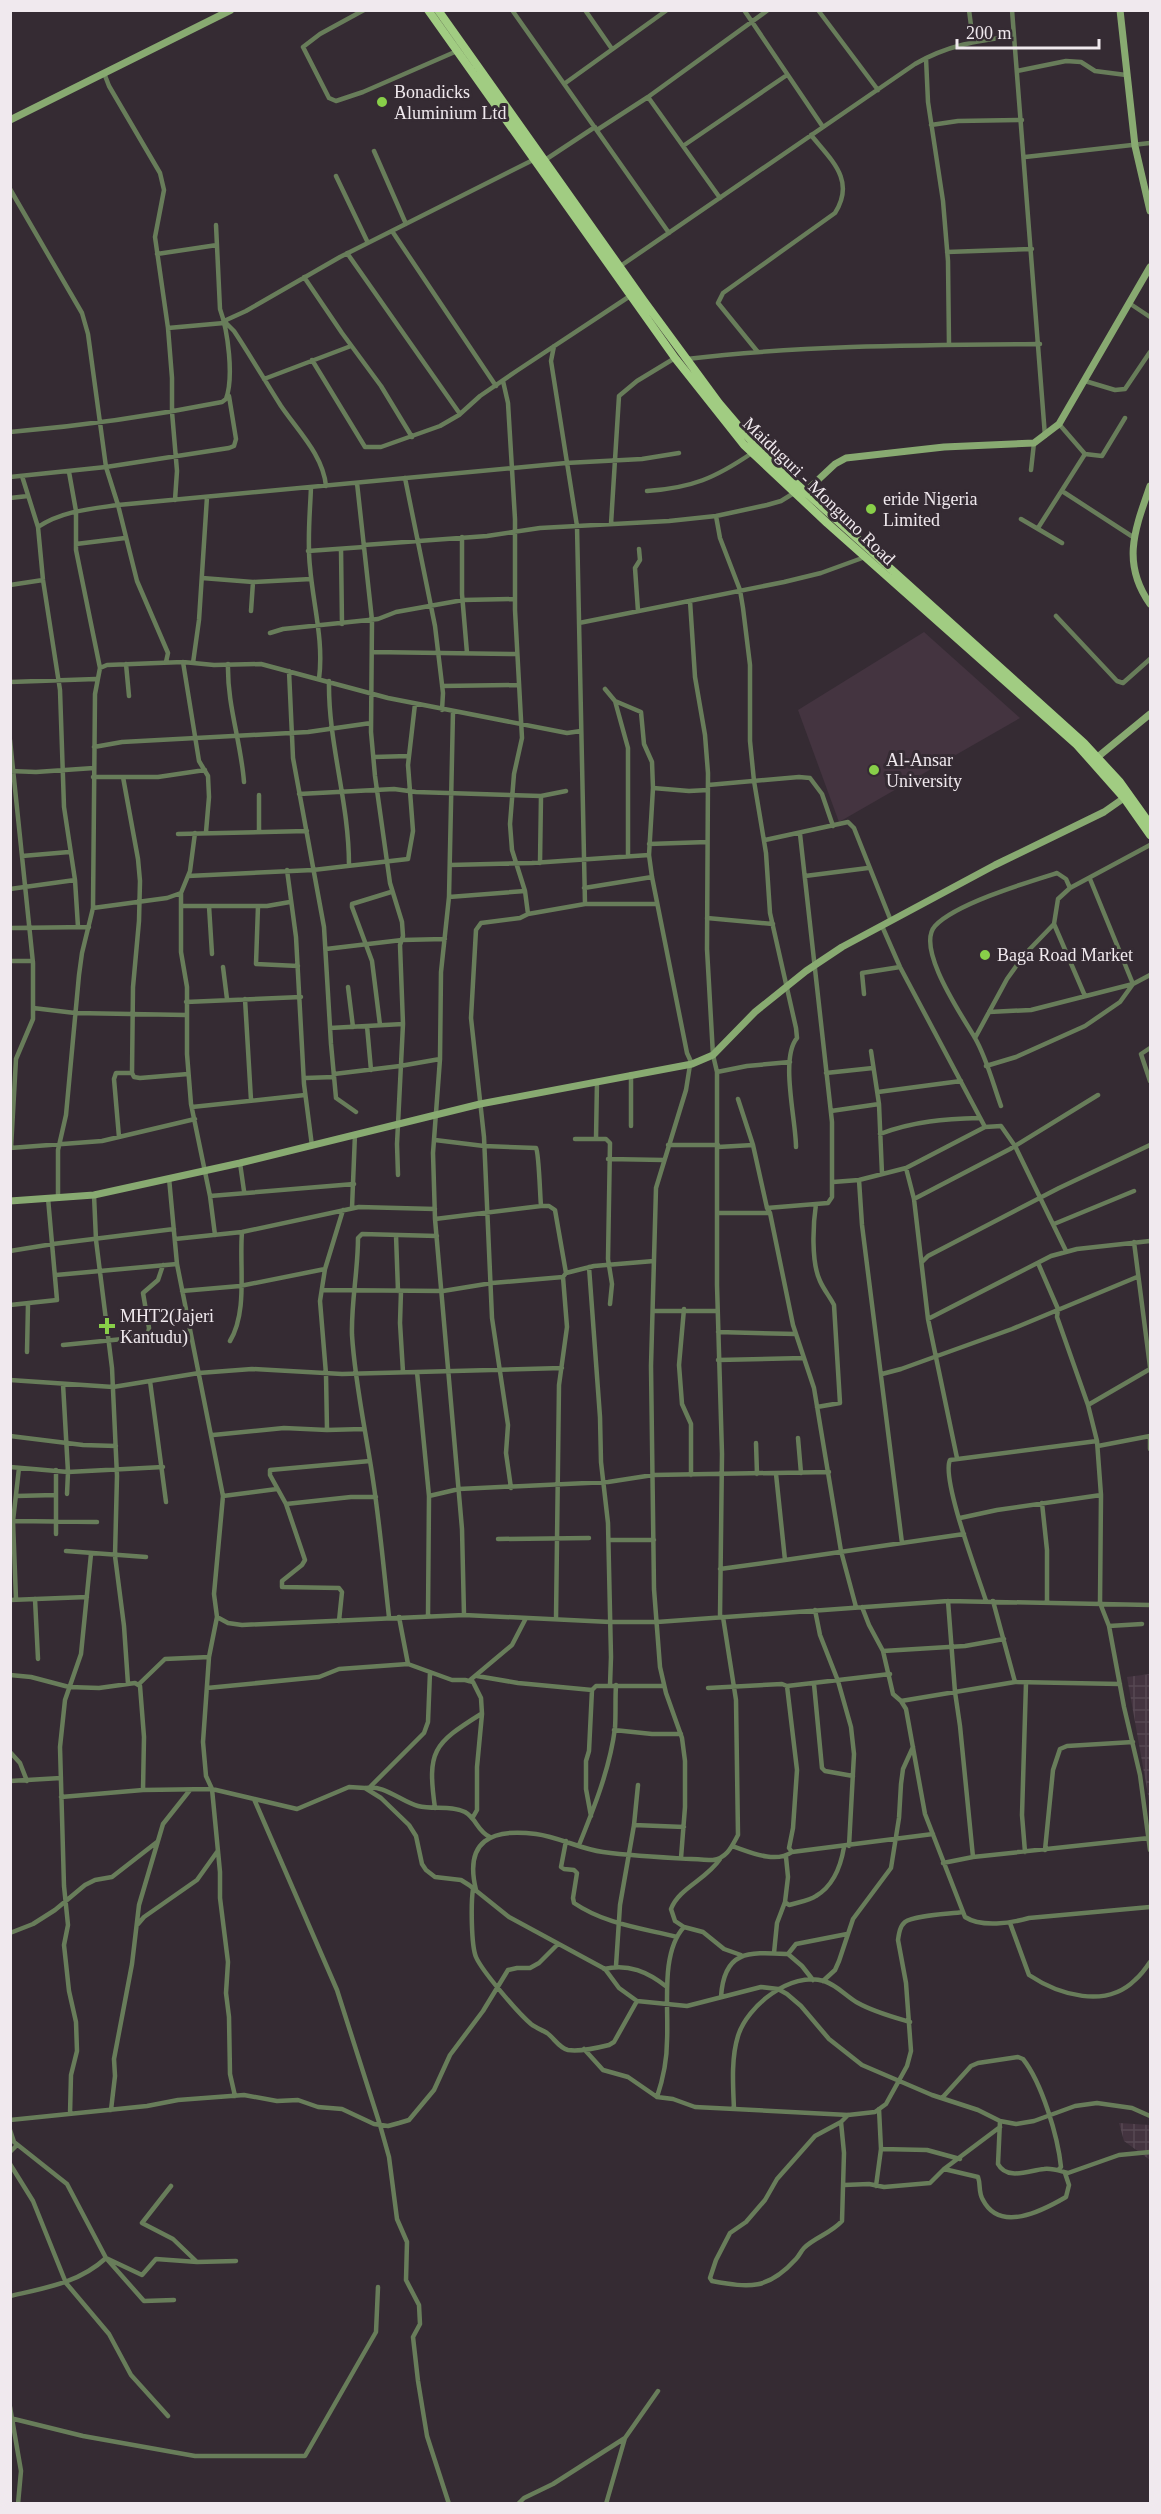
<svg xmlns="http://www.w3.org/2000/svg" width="1161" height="2514" font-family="'Times New Roman',serif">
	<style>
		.built { fill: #443440 }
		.industrial { fill: url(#industrial-grid) }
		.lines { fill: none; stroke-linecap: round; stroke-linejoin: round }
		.street { stroke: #687d5a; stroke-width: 4.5 }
		.secondary { stroke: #88aa71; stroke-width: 7 }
		.primary { stroke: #a1cc82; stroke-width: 8 }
		.poi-dot { fill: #88cf49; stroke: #352b33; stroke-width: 2 }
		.labels { text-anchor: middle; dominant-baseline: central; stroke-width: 6; stroke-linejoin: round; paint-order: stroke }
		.poi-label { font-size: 18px; fill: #f0e9ee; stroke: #352b33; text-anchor: start }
		.street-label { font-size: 18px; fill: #f0e9ee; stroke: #352b33 }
	</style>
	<defs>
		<pattern id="industrial-grid" width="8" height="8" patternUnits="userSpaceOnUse" patternTransform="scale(1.5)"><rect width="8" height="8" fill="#443440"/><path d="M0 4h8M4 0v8" fill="none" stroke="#564853"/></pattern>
	</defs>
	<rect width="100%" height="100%" fill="#352b33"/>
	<!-- built -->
	<path class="built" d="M924 632 1020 718 839 822 798 710Z"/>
	<!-- industrial -->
	<path class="industrial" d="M1150 1674V1806L1127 1677Z
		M1119 2123 1150 2125V2160L1124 2141Z"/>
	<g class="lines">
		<!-- street -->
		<path class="street" d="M364 10 320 34 303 47 329 98 336 101 363 92 457 51
			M512 10 669 233
			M585 10 612 49
			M744 10 823 127
			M818 10 878 90
			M969 10 973 41
			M1012 10 1045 436
			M926 58 928 102 943 201 948 261 949 345
			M1017 71 1066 61 1081 62 1095 71 1126 75
			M104 73 109 86 160 173 164 190 155 237 168 328 172 378V412L177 471 175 500
			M564 84 667 10
			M648 97 720 198
			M931 125 958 121 1022 120
			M597 130 648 97 768 10
			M683 146 787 75
			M374 151 406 224
			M1025 157 1150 143
			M545 160 595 127
			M336 176 368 243
			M10 189 82 313 88 334 106 467 118 505 137 581 168 653 166 662
			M392 231 496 386
			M947 252 1032 249
			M347 253 460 414
			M157 254 217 245
			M619 267 915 64C948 45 976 41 1014 36
			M304 277 342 333 381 386 412 437
			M1129 303 1150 317
			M224 321 246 311 340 257 535 159
			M224 321 234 331C250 355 265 381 281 406 298 431 323 455 326 486
			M168 328 224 323
			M554 346 551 361 577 526 585 904
			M757 351 718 303 723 293 835 213C856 180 831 160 811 135
			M687 359C804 345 922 345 1040 344
			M312 360 365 447H381L440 426 459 415 480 396 518 370 630 296
			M264 379 351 346
			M503 381 508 403 515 519V610L522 738 514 774 510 824 512 850 525 891 528 914
			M1085 381 1115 390 1125 389 1150 352
			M10 432C81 426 152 416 222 402L226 399C234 377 228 331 220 309L216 225
			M1085 454 1102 456 1125 418
			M1031 470 1034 443
			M22 476 38 527 43 580 60 690 64 807 75 880 78 927
			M10 477 106 467 229 448 234 446 236 439 229 396
			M405 478 435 626 443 693 442 710
			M357 483 372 620 371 732 375 776 390 883 402 922 403 936 400 945 403 1024 397 1144 398 1175
			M311 487C310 514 307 540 310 567 313 604 324 641 319 679
			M647 491C692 488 715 478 752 453
			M1062 491 1133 537
			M10 498 28 496
			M716 516 720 538 740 590 743 608 750 665V741L754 781 766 853 770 913 796 1028 797 1038C780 1058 796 1120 796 1147
			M1021 519 1062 543
			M611 524 619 396 637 381 675 358
			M38 527C62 511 90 509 118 505L566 463 642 459 679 453
			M1038 528 1085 454 1059 424
			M462 537V594L467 653
			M76 544 125 538
			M364 545 487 536 540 528 669 521 716 516 767 505 781 501 794 493
			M341 549 342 624
			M308 551 364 547
			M202 578 253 582 311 579
			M10 585 43 580
			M690 601 695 677 705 735 708 773 707 949 713 1055 717 1072V1285L722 1454 720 1617
			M251 611 253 582
			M638 611 635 568 640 560 639 549
			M1056 616 1117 681 1123 683 1150 659
			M579 623 784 582 821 573 865 557
			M270 633 283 629 378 619 396 612 463 600 515 599
			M372 652 517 654
			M183 662 199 761 208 776 209 797 206 832
			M193 663 199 620 207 497
			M126 664 129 696
			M228 664C227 705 241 742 244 782
			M100 668 107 665 183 662 214 665 261 664 388 698 567 733 581 731
			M289 671 293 758 324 927 331 1044 336 1098 356 1112
			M329 681C328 743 349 802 349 865
			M10 682 96 679
			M442 686 519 685
			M605 689 615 701 641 712 644 744 652 762 653 788 649 855 652 877 687 1053 692 1064
			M615 701 628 748V855
			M453 711 449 897 441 972 440 1059 433 1153 435 1219 462 1529 464 1615
			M10 740 33 963V1019L16 1059 11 1148
			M94 747 122 742 308 732 371 723
			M374 757 408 756
			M10 771 36 772 94 768
			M93 777H158L205 770
			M708 785 799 777 810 778 822 794 833 826
			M653 788 689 791 708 790
			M299 794 394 789 416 792 541 796 566 791
			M259 795V831
			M178 834 307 831
			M765 840 848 822 854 828 891 921
			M649 844 707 842
			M22 856 69 852
			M540 863 541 796
			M450 865 532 863 649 855
			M287 870 296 937 304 1084 312 1146
			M188 876 313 870 408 859 413 831 408 765 415 704
			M805 876 868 868
			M1090 879 1133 984
			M584 888 652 877
			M10 889 75 880
			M181 893V952L187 987V1054L191 1104 210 1196 215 1235
			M449 897 525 891
			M181 906H267L290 902
			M209 906 212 954
			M258 906 256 964 298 966
			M93 908 167 898 181 893 190 871 195 833
			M707 918 773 924
			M882 926 900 967 985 1127
			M10 928 89 927
			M326 949 402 940 445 939
			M10 961H33
			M223 967 227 999
			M348 987 353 1027
			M864 994 862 973 900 967
			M1085 996 1054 924 1058 899 1070 888 1150 845
			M245 999 251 1100
			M186 1002 301 997
			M33 1008 75 1013 186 1015
			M989 1012 1031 1010 1133 984 1150 975
			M380 1025 372 961 352 907V904L391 892
			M367 1026 371 1070
			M330 1028 403 1024
			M975 1038 1007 979 1025 954 1054 924
			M1150 1048 1141 1054 1150 1081
			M871 1051 879 1104 882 1174
			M986 1066 1016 1057 1085 1026 1120 1002 1133 984
			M717 1072 747 1066 790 1062
			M132 1073 134 1077 140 1078 188 1074
			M826 1073 873 1068
			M334 1074 400 1066 440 1059
			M305 1078 334 1077
			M878 1092 961 1081
			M738 1099 753 1145 767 1208 770 1213 793 1325 814 1388 841 1551 856 1607
			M1001 1106C993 1084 987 1059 975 1038 963 1017 915 948 935 926 955 904 1028 882 1057 873L1066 879 1070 888
			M192 1107 305 1095
			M831 1111 879 1104
			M631 1126V1074
			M880 1134C914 1121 945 1119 980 1118
			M119 1137 114 1079 116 1073H132L133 987 139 921 140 881 138 859 123 777
			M575 1139H606L610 1143 608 1259 612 1284 610 1304
			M596 1139 597 1081
			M435 1140 484 1146 536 1148C539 1153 540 1196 541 1206
			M668 1145H718
			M718 1147 753 1145
			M10 1148 102 1141 195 1119
			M608 1159 664 1160
			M240 1163 244 1191
			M906 1168 914 1199 928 1319 957 1458
			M169 1178 177 1264 223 1496 214 1594 217 1617 209 1657 203 1742 206 1776 212 1789 220 1872V1898L228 1962 226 1993 229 2017 230 2074 235 2096
			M859 1180 862 1225 902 1543
			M833 1182 859 1180 906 1168 985 1127 1001 1126 1015 1146 1066 1251
			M94 1195 96 1240 112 1368 117 1476 115 1556 124 1626 128 1684
			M210 1196 354 1184
			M58 1197V1150L66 1115 79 975 82 953 93 908 95 694 100 668 76 550V511L69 472
			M914 1199 1010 1149 1098 1095
			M816 1204C813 1224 811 1262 820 1281 824 1290 830 1297 834 1305L840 1403 817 1407
			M352 1208 355 1134
			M767 1208 828 1203 832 1197V1122L800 834
			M718 1213H770
			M435 1219 541 1206H549L555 1210 566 1273 563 1277 567 1327 559 1385 556 1619
			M1054 1224 1134 1191
			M396 1235 398 1291
			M175 1239 242 1232 359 1207 435 1209
			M1134 1242 1150 1367
			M10 1251 53 1244 174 1229
			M922 1262 928 1256 1059 1188 1150 1145
			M1038 1263 1058 1309 1057 1317 1088 1405 1097 1441 1101 1495 1100 1603 1109 1626 1124 1707 1140 1775 1150 1850
			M589 1267 600 1417 601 1462 608 1523 611 1657 610 1685
			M566 1273 594 1266 654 1261
			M56 1275 177 1264
			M322 1290 443 1291 492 1283 563 1277
			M182 1291 240 1286 325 1269
			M401 1291 400 1323 403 1372
			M10 1305 57 1300 48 1198
			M684 1309 679 1365 682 1404 691 1424V1475
			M654 1311H717
			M928 1319 1051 1256 1077 1249 1150 1241
			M718 1332 796 1334
			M230 1341C248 1311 239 1266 242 1232
			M63 1345 143 1337 148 1334 149 1328 143 1293 158 1280 163 1265
			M27 1352 28 1304
			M718 1360 804 1358
			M417 1372 429 1496 428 1616
			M882 1374 901 1369 1012 1329 1137 1277
			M10 1380 113 1387 199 1373 252 1369 342 1374 562 1368
			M150 1381 166 1502
			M63 1384 68 1472 67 1494
			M1088 1405 1150 1369
			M327 1430 326 1374 320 1301 325 1269 343 1210
			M213 1435 284 1428 327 1430 363 1429
			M10 1436 83 1445 116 1446
			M1150 1437V1449
			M798 1438 801 1473
			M756 1443 757 1474
			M1098 1446 1150 1436
			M10 1467 68 1472 163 1467
			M56 1470V1534
			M776 1474 785 1560 964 1534
			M511 1488 506 1453 508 1425 492 1318 484 1137 471 1018 476 930 481 923 520 918 528 914 585 904H657
			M16 1496 55 1495
			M223 1496 277 1489
			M429 1496 459 1489 608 1482 653 1475 829 1472
			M1042 1503 1047 1550V1602
			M286 1504 351 1497H376
			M960 1518 997 1510 1101 1495
			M13 1521 97 1522
			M498 1539 589 1538
			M609 1540H654
			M66 1551 146 1557
			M720 1569 785 1560
			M16 1599 13 1521 19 1468
			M35 1599 38 1659
			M10 1600 87 1597
			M948 1601 955 1692 960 1726 973 1857
			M986 1601C978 1576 941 1478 950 1460L1097 1441
			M993 1601 1015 1682
			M862 1607 869 1625 883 1651 893 1694 901 1701 906 1709 925 1814 965 1917C982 1928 1011 1923 1029 1918L1150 1907
			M815 1610 820 1635 838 1681 851 1727 854 1754 849 1846
			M217 1617 228 1623 242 1625 464 1615 610 1622H657L948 1601 1150 1605
			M389 1617C384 1572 380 1526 373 1480 366 1432 355 1384 352 1335 351 1303 358 1271 358 1238L362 1234 437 1236
			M399 1617 408 1664
			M339 1621 342 1592 339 1588 282 1587V1581L302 1565 305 1560 286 1504 270 1475V1470L370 1461
			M1109 1626 1142 1624
			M883 1651 965 1646 1004 1639
			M10 1675 31 1677 69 1687 99 1688 135 1683 140 1686 144 1737 143 1790
			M477 1676 518 1683 592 1690
			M469 1681 512 1645 526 1618
			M814 1684 822 1768 825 1771 853 1776
			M138 1685 165 1659 209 1657
			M787 1686 797 1770 793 1828 789 1848 792 1852
			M207 1688 319 1677 339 1669 408 1664 452 1680H465L473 1682 481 1698 482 1714 477 1767V1810L473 1817
			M708 1688 782 1684 787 1686 890 1674
			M901 1701 1015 1682 1120 1684
			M614 1730 652 1734H681
			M10 1752 20 1763 27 1781
			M10 1781 61 1778
			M370 1787 424 1733 428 1722 430 1672
			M366 1788C383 1784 402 1802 418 1806 433 1810 451 1805 465 1812 477 1819 477 1831 490 1837
			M61 1797 143 1790 212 1789 297 1809 349 1787 365 1788 381 1798 409 1825 416 1836 422 1864 426 1870 435 1877 461 1880 469 1885 509 1917 605 1969 619 1988 637 2001 687 2006 761 1987 778 1989 787 1994 801 2006 829 2039 862 2065 932 2095 978 2110 1000 2121 1016 2124 1034 2121 1075 2106 1097 2103 1132 2108 1150 2116
			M254 1799 337 1990 380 2125 389 2157 397 2219 407 2242 406 2280 419 2305 420 2324 413 2337 418 2381 427 2436 449 2504
			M435 1808C427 1751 433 1744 481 1714
			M591 1816 586 1789V1761L589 1751 592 1690 596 1686H664
			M634 1825 684 1827
			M566 1841 561 1867 564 1869 574 1870 577 1873 573 1898 574 1903C605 1924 641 1928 677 1937
			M579 1845C594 1808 610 1768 615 1728 616 1713 615 1699 616 1685
			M732 1846C750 1852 775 1864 792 1852L933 1834
			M1045 1850 1053 1770 1060 1749 1067 1746 1133 1742
			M1025 1852 1022 1815 1026 1683
			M681 1858 685 1807V1761L682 1738 666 1693 660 1667 654 1589 651 1366 656 1188 686 1090 690 1065
			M720 1859C706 1880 679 1888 671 1909L675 1921 684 1927 703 1932 724 1949 741 1955
			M943 1863 973 1857 1149 1838
			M473 1889C471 1902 471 1945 476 1957 482 1971 518 2013 531 2024 536 2028 542 2030 547 2033 554 2038 559 2048 568 2050 581 2052 597 2048 609 2045L614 2042 637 2001
			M476 1890C464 1841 491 1828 536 1834 559 1837 580 1849 603 1852 639 1857 676 1858 713 1860 727 1858 732 1846 738 1835L736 1700 723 1617
			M785 1902 789 1905C798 1902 809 1901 816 1896 833 1886 841 1865 844 1847
			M1010 1923 1029 1975C1059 1995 1106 2009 1135 1980 1141 1975 1146 1968 1150 1962
			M138 1924 144 1917 197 1880 217 1852
			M10 1933 33 1924 55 1910 85 1885 95 1880 112 1877 157 1842
			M774 1953 777 1923 785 1902 788 1877 786 1857
			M788 1954 796 1944 847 1934
			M616 1966 620 1905 634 1825 638 1785
			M604 1969C628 1963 648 1972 667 1987
			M823 1981 835 1970 839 1961 853 1919 891 1868 899 1818 901 1784 903 1769 913 1747
			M721 1997C724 1950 748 1952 788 1954L802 1966 813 1980
			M584 2049 603 2070 628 2077 657 2097 673 2099 695 2107 848 2115 875 2112 886 2104 907 2066 911 2051 906 1983 898 1940C899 1933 900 1926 905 1922 914 1915 950 1914 963 1912
			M657 2097C663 2079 667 2060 667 2041 669 2008 660 1953 684 1927
			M942 2098 971 2066 978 2063 1018 2057 1023 2059C1042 2083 1058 2137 1061 2167L1059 2169
			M734 2109C733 2086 731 2058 738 2036 747 2006 791 1971 824 1981 837 1985 847 1997 858 2003 874 2012 893 2017 910 2022
			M111 2110 115 2076 114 2059 132 1964 139 1905 163 1824 190 1790
			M70 2114 71 2075 77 2051 76 2022 69 1991 64 1945 68 1925 64 1886 60 1747 65 1700 81 1654 91 1554
			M10 2120 147 2106 178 2100 244 2095 277 2101 298 2100 318 2107 342 2109 374 2124 388 2126 399 2123 409 2120 434 2090 450 2055 483 2011 508 1970 517 1968H530L539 1963 558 1944
			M1000 2121 998 2164C1007 2181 1030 2170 1044 2169 1053 2168 1060 2171 1068 2173L1119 2155 1150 2152
			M841 2122 844 2153 842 2221C830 2234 815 2237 804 2248 801 2251 799 2256 796 2259 768 2290 750 2288 712 2281L710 2278 716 2260 730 2233 746 2222 765 2200 777 2179 815 2136 841 2122 848 2115
			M10 2130 14 2142 67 2184 106 2258 144 2301 174 2300
			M881 2149 927 2150 960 2159
			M10 2152 17 2145
			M10 2164 33 2201 66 2283 109 2334 131 2375 168 2416
			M944 2169 978 2177C981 2185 978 2192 983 2200 1000 2233 1042 2211 1066 2197L1069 2185 1065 2173
			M844 2185 869 2184 884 2187 930 2183 944 2169 1000 2127
			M171 2186 142 2223 173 2239 197 2262 236 2261
			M876 2186 881 2149 879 2109
			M10 2296C45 2288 79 2283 106 2258L142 2275 156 2259 197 2262
			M10 2407 21 2471 18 2504
			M10 2418 83 2436 195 2456H305L376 2332 378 2287
			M518 2504 524 2498 553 2484 625 2438 658 2391
			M606 2504 625 2438"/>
		<!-- secondary -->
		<path class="secondary" d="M1120 10 1135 146 1150 211
			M10 120 231 10
			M1150 486C1135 529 1121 563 1150 604
			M804 493 835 464 846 458 944 447 1034 443 1059 424 1150 267
			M1094 760 1150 714
			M10 1201 94 1195 240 1163 480 1104 692 1064 713 1055 755 1012 806 971 842 947 995 865 1104 812 1124 798"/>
		<!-- primary -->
		<path class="primary" d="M428 10 675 358 744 445 827 523 1077 745 1124 798 1150 835
			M438 10 644 301 719 403 759 450 1084 743 1120 782 1150 824"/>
	</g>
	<!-- markers -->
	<g class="poi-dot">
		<circle cx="382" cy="102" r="6"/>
		<circle cx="871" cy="509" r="6"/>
		<circle cx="874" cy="770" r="6"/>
		<circle cx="985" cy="955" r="6"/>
		<path d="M104 1317h6v6h6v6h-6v6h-6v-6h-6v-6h6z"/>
	</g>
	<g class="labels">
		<!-- poi labels -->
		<g class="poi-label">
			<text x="394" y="92">Bonadicks<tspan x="394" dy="21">Aluminium Ltd</tspan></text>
			<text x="883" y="499">eride Nigeria<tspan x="883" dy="21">Limited</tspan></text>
			<text x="886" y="760">Al-Ansar<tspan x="886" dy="21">University</tspan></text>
			<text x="997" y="955">Baga Road Market</text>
			<text x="120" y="1316">MHT2(Jajeri<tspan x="120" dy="21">Kantudu)</tspan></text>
		</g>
		<!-- street labels -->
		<g class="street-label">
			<text transform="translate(819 491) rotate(44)">Maiduguri - Monguno Road</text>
		</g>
	</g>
	<!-- border -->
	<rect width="1161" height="2514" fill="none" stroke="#f0e9ee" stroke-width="24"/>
	<!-- scale -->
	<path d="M957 39v9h142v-9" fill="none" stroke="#f0e9ee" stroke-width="3"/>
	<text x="966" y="39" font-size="18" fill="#f0e9ee" stroke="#352b33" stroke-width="4.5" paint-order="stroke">200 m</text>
</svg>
